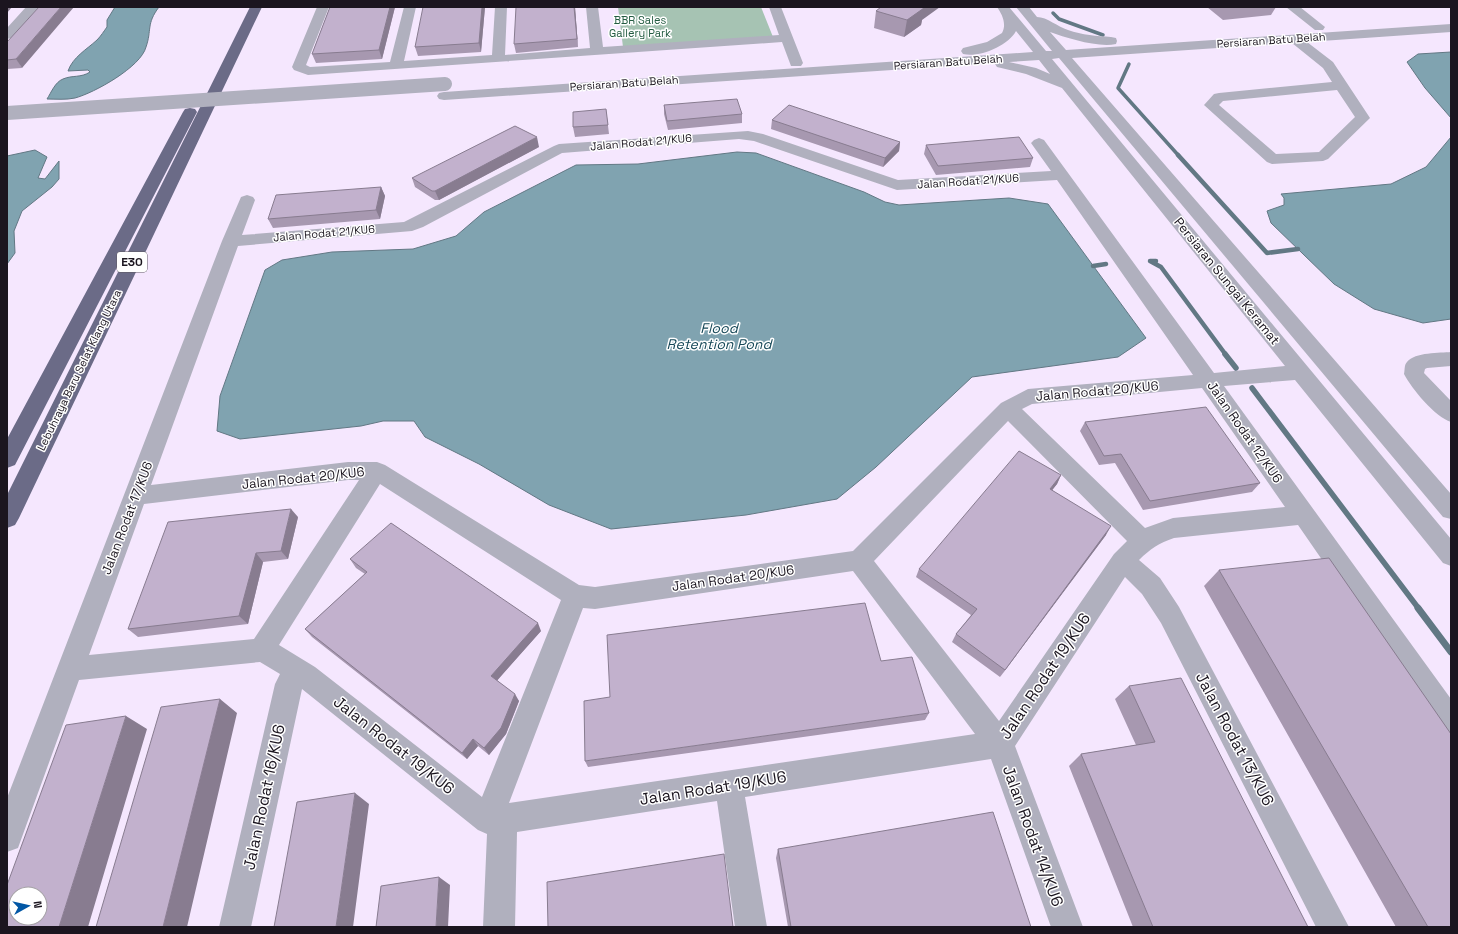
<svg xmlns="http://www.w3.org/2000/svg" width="1458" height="934" font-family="'Space Grotesk',sans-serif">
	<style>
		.green { fill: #a6c3b3 }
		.water { fill: #80a3b0; stroke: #627884 }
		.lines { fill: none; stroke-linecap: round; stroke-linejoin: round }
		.stream-far3 { stroke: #627884; stroke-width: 3.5 }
		.stream-far2 { stroke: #627884; stroke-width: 4.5 }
		.stream-far1 { stroke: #627884; stroke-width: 5.5 }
		.stream { stroke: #627884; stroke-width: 7 }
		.minor { fill: #b0b0be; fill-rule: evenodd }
		.highway { fill: #6b6b87; fill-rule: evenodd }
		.minor-bridge { stroke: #b0b0be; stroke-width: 14 }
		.wall { fill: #a798b0 }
		.shaded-wall { fill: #887c90 }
		.building { fill: #c2b1cd; stroke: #887c90; fill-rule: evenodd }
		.labels { text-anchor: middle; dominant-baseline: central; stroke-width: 3; stroke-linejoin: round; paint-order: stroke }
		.far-park-label { font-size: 11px; fill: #235b41; stroke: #fff }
		.far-street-label { font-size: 11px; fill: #1b151f; stroke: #fff }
		.shield { fill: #fff; stroke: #5f5b62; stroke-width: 1 }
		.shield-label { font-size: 12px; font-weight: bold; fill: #1b151f }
		.street-label { font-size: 13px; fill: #1b151f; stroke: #fff }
		.water-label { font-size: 14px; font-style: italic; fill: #154757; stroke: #fff }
		.near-street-label { font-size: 16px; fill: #1b151f; stroke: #fff }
	</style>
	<rect width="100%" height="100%" fill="#f5e7fe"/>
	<!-- green -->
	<path class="green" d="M618 7H761L773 37 623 47Z"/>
	<!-- water -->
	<path class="water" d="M115 7H159C146 24 152 30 146 47 141 67 94 93 75 98 66 100 56 99 47 99 51 93 55 82 63 79 72 75 81 78 90 72L88 70 68 71C73 57 86 50 97 40 101 36 104 31 107 27V20Z
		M1451 52V118L1425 88 1407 62 1418 54Z
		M1451 137V319L1423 323 1374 309 1334 284 1271 223 1267 211 1284 205V198L1281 194 1391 184 1426 167Z
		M35 150 47 157 38 178 45 179 59 161V179L52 187 22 211 14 231 15 253 7 264V156Z
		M737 152 756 153 864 192 885 202 899 205 1009 198 1048 204 1146 338 1118 357 972 377 876 467 837 499 746 515 611 529 549 505 479 464 425 437 414 421H383L361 426 240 439 217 431 220 396 265 270 282 260 332 252 413 249 456 236 484 212 576 165 638 164Z"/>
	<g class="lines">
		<!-- stream-far3 -->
		<path class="stream-far3" d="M1053 13 1059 19 1103 35
			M1129 64 1118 88 1179 156"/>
		<!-- stream-far2 -->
		<path class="stream-far2" d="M1178 155 1267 253 1298 249
			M1156 261H1150L1161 267 1226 355
			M1093 266 1106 264"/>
		<!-- stream-far1 -->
		<path class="stream-far1" d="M1225 354 1236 368
			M1252 388 1419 609"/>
		<!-- stream -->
		<path class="stream" d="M1418 608 1451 652"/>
		<!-- minor -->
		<path class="minor" d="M26 7H39L11 38 7 39V28Z
			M317 7H329L306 65 310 67 390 62 404 7H416L404 61 492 55 495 7H507L505 55 590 48 586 7H598L603 47 779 35 769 7H781L803 63 801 66H791L782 42 308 75 294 70 292 67Z
			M997 7H1009L1046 51H1052L1016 7H1029L1037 17C1047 17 1058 27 1068 30 1082 35 1097 36 1111 37L1116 38 1117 41 1116 44C1098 48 1067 38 1050 32L1066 50 1451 24V32L1307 42 1333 62 1370 118 1328 159 1323 161 1272 164 1267 162 1204 105 1214 94 1219 93 1332 82 1323 68 1292 43 1072 58 1451 494V519L1443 517 1059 58 1052 59 1451 539V566L1443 563 1295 380 1224 386 1451 699V736L1441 732 1298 525 1174 538C1159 543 1150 549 1139 560L1160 578 1179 607 1349 927H1316L1161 623 1142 594 1125 577 1015 746 1083 927H1051L991 759 745 797 767 927H735L717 801 517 832 515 927H483L487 834 478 830 302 689 251 927H219L275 684 280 674 260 662 79 680 18 848 7 852V798L222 241 241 197 247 195 253 197 255 200 242 235 404 222 554 146 559 144 748 131 763 134 898 180 1051 171 1031 143 1034 140 1039 138 1044 140 1214 373 1285 366 1062 88 1026 74 997 67 995 64 996 63 444 100 439 99 437 96 439 93 444 92 1033 52 1016 31C1008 46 979 58 963 54L961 51 963 48 987 42 1002 33C1007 24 1002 14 997 7ZM1039 60 1050 74 1036 68 1009 62ZM1337 90 1355 117 1319 152 1276 154 1219 105 1223 101ZM739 139 754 141 897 190 1057 180 1193 375 1028 389 1001 403 853 551 595 587 579 585 385 465 377 462H348L151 485 238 246 412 231 423 227 562 153ZM1202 388 1285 507 1173 518 1145 528 1022 409 1032 404ZM1008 421 1127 541 1114 554 999 721 874 561ZM348 480H359L254 639 89 655 144 504ZM380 484 561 600 482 797 315 667 279 645ZM853 571 975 734 509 803 583 608 595 609Z
			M1286 7H1300L1325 27 1323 30H1315Z
			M1451 352V366L1427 368 1425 369 1424 373 1451 401V422C1435 417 1412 389 1404 374 1405 370 1404 365 1407 362 1415 352 1440 353 1451 352Z"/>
		<!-- highway -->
		<path class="highway" d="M250 7H262L19 518 15 525 7 528V495Z
			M190 108 195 109 197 112 15 465 7 468V439L183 112 185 109Z"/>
		<!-- minor-bridge -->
		<path class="minor-bridge" d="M7 113 445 84"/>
	</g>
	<!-- wall -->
	<path class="wall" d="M330 7H395L382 59 316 63 312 54Z
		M485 7 481 52 418 56 415 47Z
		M575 7 578 47 516 53 514 44Z
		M1207 7H1276L1271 15 1223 20Z
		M876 11 922 20 921 25 904 37 874 28Z
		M7 42 22 68 7 69Z
		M664 105 742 114V123L668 130 664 114Z
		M606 109 609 134 575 137 573 127Z
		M772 120 900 142 899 151 883 167 771 129Z
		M926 145 1033 158 1030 167 936 175 924 154Z
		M539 147 439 200H435L415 187 412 178Z
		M381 187 385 196 380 219 273 228 268 219Z
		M1085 422 1260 483 1252 492 1143 510 1115 463 1099 465 1080 431Z
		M1061 475 1057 484 1052 490 1106 535 1000 677 952 642 956 634 971 615 916 577 919 569Z
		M298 517 288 559 263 562 248 624 138 637 128 629Z
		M350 559 541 631 497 680 519 701 506 734 489 755 478 746 467 759 312 637 305 629 365 574 356 568Z
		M1219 570 1451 927H1396L1204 586Z
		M1129 686 1308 927H1133L1069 766 1081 754 1136 745 1115 699Z
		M929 713 925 720 588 767 585 761Z
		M778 849 1031 927H788L776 858Z"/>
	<!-- shaded-wall -->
	<path class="shaded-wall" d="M7 7H12L7 13Z
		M61 7H74L22 68 16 59Z
		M390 7H395L382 59 379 50Z
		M482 7H485L481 52 479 43Z
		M574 7H575L578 47 577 39Z
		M920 7H940L922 20 921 25 904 37 907 20Z
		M537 137 539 147 439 200 435 191Z
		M900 142 899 151 883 167 885 158Z
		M381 187 385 196 380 219 376 210Z
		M1061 475 1057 484 1046 498 1050 489Z
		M291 509 298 517 288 559 281 551Z
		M1111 526 1106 535 1000 677 1005 670Z
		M256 553 263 562 248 624 239 616Z
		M538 623 541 631 495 683 491 676Z
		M515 694 519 701 506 734 489 755 484 748Z
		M220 699 237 713 187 927H163Z
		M126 716 147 729 88 927H59Z
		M473 739 478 746 467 759 462 753Z
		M355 793 369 804 353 927H336Z
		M439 877 450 885 448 927H436Z"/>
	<!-- building -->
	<path class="building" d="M39 7H61L16 59 7 60V42Z
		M330 7H390L379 50 312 54Z
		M423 7H482L479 43 415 47Z
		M516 7H574L577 39 514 44Z
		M881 7H920L924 8 907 20 876 11Z
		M737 99 742 114 667 121 664 105Z
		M789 105 900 142 885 158 772 120Z
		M606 109 608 125 573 127V112Z
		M515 126 537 137 435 191H432L412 178Z
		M1019 137 1033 158 938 166 926 145Z
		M381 187 376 210 268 219 276 195Z
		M1206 407 1260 483 1150 501 1121 454 1104 456 1085 422Z
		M1019 451 1061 475 1050 489 1111 526 1005 670 956 634 977 609 919 569Z
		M291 509 281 551 256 553 239 616 128 629 168 522Z
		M391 523 538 623 491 676 515 694 501 728 484 748 473 739 462 753 305 629 367 572 350 559Z
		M1329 558 1451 734V927H1428L1219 570Z
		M865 603 881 661 912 657 929 713 585 761 584 701 610 697 607 635Z
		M1181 678 1308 927H1153L1081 754 1155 742 1129 686Z
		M220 699 163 927H96L161 707Z
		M126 716 59 927H7V885L66 725ZM16 894H40V918H16Z
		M355 793 336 927H274L297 802Z
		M993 812 1031 927H791L778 849Z
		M724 854 733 927H548L547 882Z
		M439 877 436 927H376L381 886Z"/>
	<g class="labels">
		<!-- far-park labels -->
		<g class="far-park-label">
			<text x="640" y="20">BBR Sales<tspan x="640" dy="13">Gallery Park</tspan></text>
		</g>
		<!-- far-street labels -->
		<g class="far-street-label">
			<text transform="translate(1271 40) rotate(-4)">Persiaran Batu Belah</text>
			<text transform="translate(948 62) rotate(-4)">Persiaran Batu Belah</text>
			<text transform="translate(624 83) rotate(-4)">Persiaran Batu Belah</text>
			<text transform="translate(641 142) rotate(-5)">Jalan Rodat 21/KU6</text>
			<text transform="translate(968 181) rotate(-4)">Jalan Rodat 21/KU6</text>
			<text transform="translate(324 233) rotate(-5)">Jalan Rodat 21/KU6</text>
			<text transform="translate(79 370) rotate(-64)">Lebuhraya Baru Selat Klang Utara</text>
		</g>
		<!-- shield labels -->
		<rect class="shield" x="117" y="252" width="30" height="20" rx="3"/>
		<g class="shield-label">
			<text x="132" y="262">E30</text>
		</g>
		<!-- street labels -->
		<g class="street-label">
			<text transform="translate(1227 281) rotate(51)">Persiaran Sungai Keramat</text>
			<text transform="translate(1097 391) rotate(-5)">Jalan Rodat 20/KU6</text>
			<text transform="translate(1245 432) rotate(55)">Jalan Rodat 12/KU6</text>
			<text transform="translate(303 478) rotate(-6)">Jalan Rodat 20/KU6</text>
			<text transform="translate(127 518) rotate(-69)">Jalan Rodat 17/KU6</text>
			<text transform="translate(733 578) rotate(-8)">Jalan Rodat 20/KU6</text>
		</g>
		<!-- water labels -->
		<g class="water-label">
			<text x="719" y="328">Flood<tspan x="719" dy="16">Retention Pond</tspan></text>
		</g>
		<!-- near-street labels -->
		<g class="near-street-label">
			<text transform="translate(1045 676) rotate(-56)">Jalan Rodat 19/KU6</text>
			<text transform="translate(1235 739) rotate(62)">Jalan Rodat 13/KU6</text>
			<text transform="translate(394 745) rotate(38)">Jalan Rodat 19/KU6</text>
			<text transform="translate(713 788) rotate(-9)">Jalan Rodat 19/KU6</text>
			<text transform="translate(264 797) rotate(-78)">Jalan Rodat 16/KU6</text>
			<text transform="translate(1033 836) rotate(70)">Jalan Rodat 14/KU6</text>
		</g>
	</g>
	<!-- border -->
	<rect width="1458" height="934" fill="none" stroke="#1b151f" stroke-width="16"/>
	<!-- north arrow -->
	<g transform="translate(28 906) rotate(82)"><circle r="19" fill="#ffffff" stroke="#a4a1a5"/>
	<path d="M0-3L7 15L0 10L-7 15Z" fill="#0257a5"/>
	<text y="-6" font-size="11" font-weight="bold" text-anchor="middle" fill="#1b151f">N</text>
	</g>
</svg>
